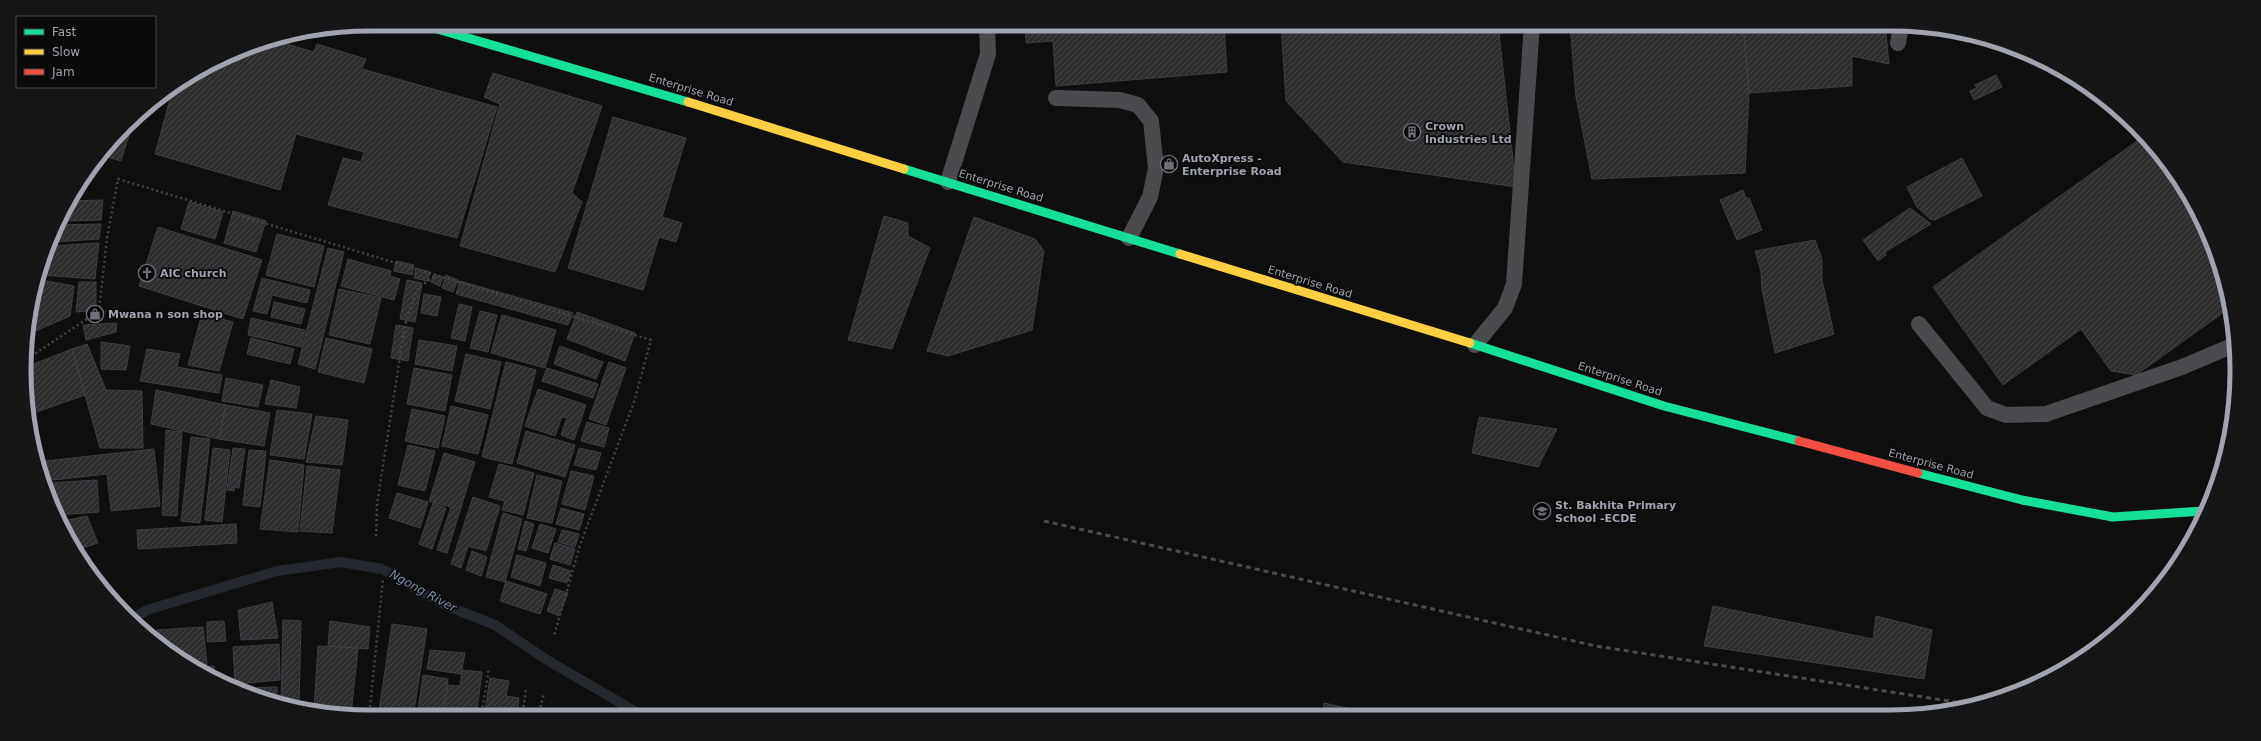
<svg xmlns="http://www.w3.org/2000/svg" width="2261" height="741" font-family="'DejaVu Sans',sans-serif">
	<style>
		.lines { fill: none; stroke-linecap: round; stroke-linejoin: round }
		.stream { stroke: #242830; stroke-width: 10 }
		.building { fill: url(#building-hatch); stroke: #3e3f44 }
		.path { stroke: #45454a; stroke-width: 2.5; stroke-dasharray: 2 3; stroke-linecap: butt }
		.lane { stroke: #4a4a4f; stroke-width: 16 }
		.fast { stroke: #16e098; stroke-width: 9 }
		.slow { stroke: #ffcf43; stroke-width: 9 }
		.jam { stroke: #f24e42; stroke-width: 9 }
		.rail { stroke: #4a4a4f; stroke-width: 3; stroke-dasharray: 5 4; stroke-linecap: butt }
		.labels { text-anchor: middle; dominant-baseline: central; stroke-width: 3.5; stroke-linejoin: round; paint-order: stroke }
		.street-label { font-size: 11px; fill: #a0a3b1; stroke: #0a0a0b }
		.poi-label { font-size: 11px; font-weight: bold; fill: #a0a3b1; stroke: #0a0a0b; text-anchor: start }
		.water-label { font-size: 12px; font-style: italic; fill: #778cac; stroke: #0a0a0b }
		.rim { fill: none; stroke: #a0a3b1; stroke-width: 5 }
	</style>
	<defs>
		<pattern id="building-hatch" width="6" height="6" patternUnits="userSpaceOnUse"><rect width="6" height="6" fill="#2d2d2f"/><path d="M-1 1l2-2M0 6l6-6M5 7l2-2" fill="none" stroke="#48484b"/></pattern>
	</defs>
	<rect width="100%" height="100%" fill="#0f0f10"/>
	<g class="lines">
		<!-- stream -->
		<path class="stream" d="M134 618 147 610 277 571 341 562 382 569 445 605 495 625 547 660 643 716"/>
	</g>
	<!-- building -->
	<path class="building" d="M1025 24H1224L1227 72 1056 86 1053 41 1026 43Z
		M1281 24H1498L1516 187 1343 162 1286 101Z
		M1570 24H1743L1749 93 1745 173 1592 179 1576 97Z
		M1743 24H1885L1889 64 1852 56V86L1749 93Z
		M273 40 314 52 317 44 366 59 362 69 497 107 457 238 328 205 343 158 361 162 364 152 296 134 280 190 155 154 172 92 238 50Z
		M493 73 602 106 572 193 582 202 555 272 460 246 500 104 484 97Z
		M1996 75 2002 87 1974 100 1970 91 1977 88 1975 85Z
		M613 117 686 138 662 217 682 223 676 242 659 237 643 290 568 268Z
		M134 119 121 161 100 155Z
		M2144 136 2179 178 2211 238 2231 307 2136 375 2111 371 2081 329 2003 385 1933 287Z
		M1962 158 1982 196 1935 220 1930 219 1917 207 1907 187Z
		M1743 190 1746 198H1749L1762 230 1737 240 1720 200Z
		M103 200 101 220 59 221 70 201Z
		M189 202 223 212 215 239 181 229Z
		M1910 208 1931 224 1885 252 1886 255 1878 261 1863 240Z
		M233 211 266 221 256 252 224 243Z
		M884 216 908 223V236L930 248 892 349 848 340Z
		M974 217 1035 239 1044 251 1032 330 948 356 927 351Z
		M101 224 99 239 52 242 57 225Z
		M158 227 262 260 243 319 139 286Z
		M277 234 324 246 314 287 266 275Z
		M1815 240 1822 259V280L1834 334 1775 353 1762 289 1761 272 1755 251Z
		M99 243 95 279 42 275 51 246Z
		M328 248 344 252 315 369 298 364Z
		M348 259 391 271 390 276 400 279 394 300 341 286Z
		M396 261 414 265 412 275 394 271Z
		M416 268 430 272 428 281 414 278Z
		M434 274 443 277 440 286 431 282Z
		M446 275 458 280 453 292 442 288Z
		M262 278 310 290 307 303 272 295 267 314 253 311Z
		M41 280 74 286 70 316 33 332 32 309Z
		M407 280 422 283 415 322 400 319Z
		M460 281 573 313 568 325 456 294Z
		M79 282H96V310L76 312Z
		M339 289 381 298 370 344 329 335Z
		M424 294 441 297 437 316 421 313Z
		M274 302 305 309 301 324 271 317Z
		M459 304 472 307 465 341 451 338Z
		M480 311 497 315 488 352 470 348Z
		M577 312 635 333 625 361 567 339Z
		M202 314 233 322 219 371 188 365Z
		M502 315 556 330 545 368 491 353Z
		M251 318 305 330 301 347 248 335Z
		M29 319 33 355 26 358 27 326Z
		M117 323 116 332 86 340 83 325Z
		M396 325 413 328 408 361 391 358Z
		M251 338 294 349 290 364 247 354Z
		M326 338 372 349 364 383 318 372Z
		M419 340 457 346 452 371 415 364Z
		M101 342 130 346 126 370 101 369Z
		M87 344 106 390 142 391 143 448H100L72 349Z
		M560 346 603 362 596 379 554 364Z
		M72 349 85 395 28 415 25 393 26 367Z
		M147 349 180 354 177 367 222 375 219 393 140 381Z
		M466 354 501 362 490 409 455 401Z
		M506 362 536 370 512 464 482 457Z
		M609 362 626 368 606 425 589 419Z
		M414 368 452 375 445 411 407 404Z
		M547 368 598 384 593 398 542 381Z
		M226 378 263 385 258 407 222 401Z
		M271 380 300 387 296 408 265 404Z
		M538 389 586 405 574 440 561 435 567 418 562 417 555 436 525 426Z
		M156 390 226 405 219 439 151 424Z
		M226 405 270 413 264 446 219 439Z
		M451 406 488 415 478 454 442 446Z
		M412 409 445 416 438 448 405 441Z
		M277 410 312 414 304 459 270 455Z
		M316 416 348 420 342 465 306 462Z
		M1479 417 1557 429 1538 467 1472 453Z
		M587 422 609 428 604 447 581 441Z
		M166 430 182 432 177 516 162 515Z
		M526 431 575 445 565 477 517 463Z
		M191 437 210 439 200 523 181 521Z
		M408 445 435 451 425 491 398 485Z
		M213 448 230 450 222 522 205 520Z
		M233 448 245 449 239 488 235 487 234 491 227 490Z
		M579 448 601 453 596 470 574 465Z
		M154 449 160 506 111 511 107 474 44 481 36 462Z
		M249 450 266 451 260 507 243 505Z
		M444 453 475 462 447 553 437 550 451 507 429 501Z
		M270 460 304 465 298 532 260 529Z
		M499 464 534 473 523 515 502 510 505 501 489 497Z
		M307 466 340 470 332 533 300 531Z
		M571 471 594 476 585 510 562 504Z
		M537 475 562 481 552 523 527 518Z
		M97 480 99 512 57 515 49 495 48 483Z
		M397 493 428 502 420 528 389 518Z
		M473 497 500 506 486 551 468 546 461 568 451 564Z
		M433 503 446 508 432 549 419 544Z
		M561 508 584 514 579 530 556 524Z
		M503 513 522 519 505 582 486 577Z
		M87 516 98 543 76 550 59 522Z
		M525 521 534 524 526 551 518 549Z
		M236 524 237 543 138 549 137 530Z
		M540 524 556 529 548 553 532 548Z
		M562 530 579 534 575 547 558 542Z
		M555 543 575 549 570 565 550 559Z
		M472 551 487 557 481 576 466 570Z
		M517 555 546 563 540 586 511 577Z
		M553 565 571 571 567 583 549 578Z
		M506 581 547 594 540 614 500 601Z
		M555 589 568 593 559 616 547 611Z
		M272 602 278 638 241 640 238 610Z
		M1713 606 1873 639 1876 616 1932 630 1924 679 1704 646Z
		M283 620 301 621 299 709 281 704Z
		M224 621 226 641 207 642V622Z
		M330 621 370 627 368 649 328 646Z
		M392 624 427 629 413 717H378Z
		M203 627 207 665H190L178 659 157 639V630Z
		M279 644 280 680 235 684 233 647Z
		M318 646 358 648 351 715 314 710Z
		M430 650 465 653 461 674 427 669Z
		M214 666 215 678 196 668Z
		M462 670 482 672 476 717H443L448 685 460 686Z
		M423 675 448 679 442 717H417Z
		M490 678 509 681 506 696 519 698 517 717H484Z
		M277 687V703L235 688Z
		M1324 703 1379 715H1322Z"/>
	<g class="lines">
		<!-- path -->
		<path class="path" d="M26 357 33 355 99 311 107 238 118 179 651 340 634 402 580 545 554 636
			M376 536 377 504 405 325 418 288 436 275
			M369 717 383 579
			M481 717 489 668
			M522 717 526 689
			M538 717 544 693"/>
		<!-- lane -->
		<path class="lane" d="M1898 43 1901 25
			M1056 98 1120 100 1138 105 1151 121 1156 168 1150 197 1129 238
			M948 182 988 54 987 24
			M1919 324 1987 408 2006 415 2046 414 2182 367 2234 345
			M1475 345 1505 308 1514 284 1532 24"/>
		<!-- fast -->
		<path class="fast" d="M420 24 688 102
			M904 169 1180 254
			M1470 343 1664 406 1799 441
			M1918 473 2022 500 2113 517 2203 511"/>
		<!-- slow -->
		<path class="slow" d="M688 102 904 169
			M1180 254 1470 343"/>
		<!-- jam -->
		<path class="jam" d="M1799 441 1918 473"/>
		<!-- rail -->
		<path class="rail" d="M1044 521 1596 646 1968 704"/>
	</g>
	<!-- icons -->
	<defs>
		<symbol id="building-ring" viewBox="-11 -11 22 22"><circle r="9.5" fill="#0a0a0b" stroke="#6d6f79" stroke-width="1.5"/><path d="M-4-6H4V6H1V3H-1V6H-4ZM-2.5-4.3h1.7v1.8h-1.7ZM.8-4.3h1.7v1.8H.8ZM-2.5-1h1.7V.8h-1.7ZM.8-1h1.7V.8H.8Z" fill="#6d6f79"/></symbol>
		<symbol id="shop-ring" viewBox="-11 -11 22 22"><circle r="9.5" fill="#0a0a0b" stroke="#6d6f79" stroke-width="1.5"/><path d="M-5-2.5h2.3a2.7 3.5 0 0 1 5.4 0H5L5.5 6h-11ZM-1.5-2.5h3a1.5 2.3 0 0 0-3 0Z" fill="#6d6f79"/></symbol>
		<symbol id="church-ring" viewBox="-11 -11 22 22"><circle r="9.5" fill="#0a0a0b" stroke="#6d6f79" stroke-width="1.5"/><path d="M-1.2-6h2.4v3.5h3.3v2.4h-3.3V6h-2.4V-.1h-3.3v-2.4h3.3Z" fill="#6d6f79"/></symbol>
		<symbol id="school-ring" viewBox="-11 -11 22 22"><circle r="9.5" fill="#0a0a0b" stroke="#6d6f79" stroke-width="1.5"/><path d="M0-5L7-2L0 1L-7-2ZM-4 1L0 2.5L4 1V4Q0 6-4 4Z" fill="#6d6f79"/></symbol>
	</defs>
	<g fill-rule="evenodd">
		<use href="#building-ring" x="1402" y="122" width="20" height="20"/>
		<use href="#shop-ring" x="1159" y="154" width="20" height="20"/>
		<use href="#church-ring" x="137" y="263" width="20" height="20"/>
		<use href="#shop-ring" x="85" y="304" width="20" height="20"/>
		<use href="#school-ring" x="1532" y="501" width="20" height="20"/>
	</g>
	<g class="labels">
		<!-- street labels -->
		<g class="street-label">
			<text transform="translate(691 90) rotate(17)">Enterprise Road</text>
			<text transform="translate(1001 186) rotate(17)">Enterprise Road</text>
			<text transform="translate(1310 282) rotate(17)">Enterprise Road</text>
			<text transform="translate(1620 379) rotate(18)">Enterprise Road</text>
			<text transform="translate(1931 464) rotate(15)">Enterprise Road</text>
		</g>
		<!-- poi labels -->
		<g class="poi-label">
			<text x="1425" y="126">Crown<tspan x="1425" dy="13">Industries Ltd</tspan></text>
			<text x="1182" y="158">AutoXpress -<tspan x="1182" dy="13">Enterprise Road</tspan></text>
			<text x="160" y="273">AIC church</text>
			<text x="108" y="314">Mwana n son shop</text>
			<text x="1555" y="505">St. Bakhita Primary<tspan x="1555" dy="13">School -ECDE</tspan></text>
		</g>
		<!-- water labels -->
		<g class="water-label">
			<text transform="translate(423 591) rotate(29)">Ngong River</text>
		</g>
	</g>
	<!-- crop -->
	<path d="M0 0H2261V741H0ZM370 31H1891A339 339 0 0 1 2230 370V371A339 339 0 0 1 1891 710H370A339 339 0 0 1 31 371V370A339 339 0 0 1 370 31Z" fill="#161618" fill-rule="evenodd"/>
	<path class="rim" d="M370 31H1891A339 339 0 0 1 2230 370V371A339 339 0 0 1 1891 710H370A339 339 0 0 1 31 371V370A339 339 0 0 1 370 31Z"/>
	<!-- legend -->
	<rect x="16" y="16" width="140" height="72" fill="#0a0a0b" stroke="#46474d"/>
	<rect x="24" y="29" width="20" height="6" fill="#16e098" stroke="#46474d"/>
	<text x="52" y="36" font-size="12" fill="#a0a3b1">Fast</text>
	<rect x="24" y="49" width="20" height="6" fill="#ffcf43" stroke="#46474d"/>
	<text x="52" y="56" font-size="12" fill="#a0a3b1">Slow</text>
	<rect x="24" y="69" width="20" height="6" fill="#f24e42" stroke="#46474d"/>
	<text x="52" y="76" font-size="12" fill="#a0a3b1">Jam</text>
</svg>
